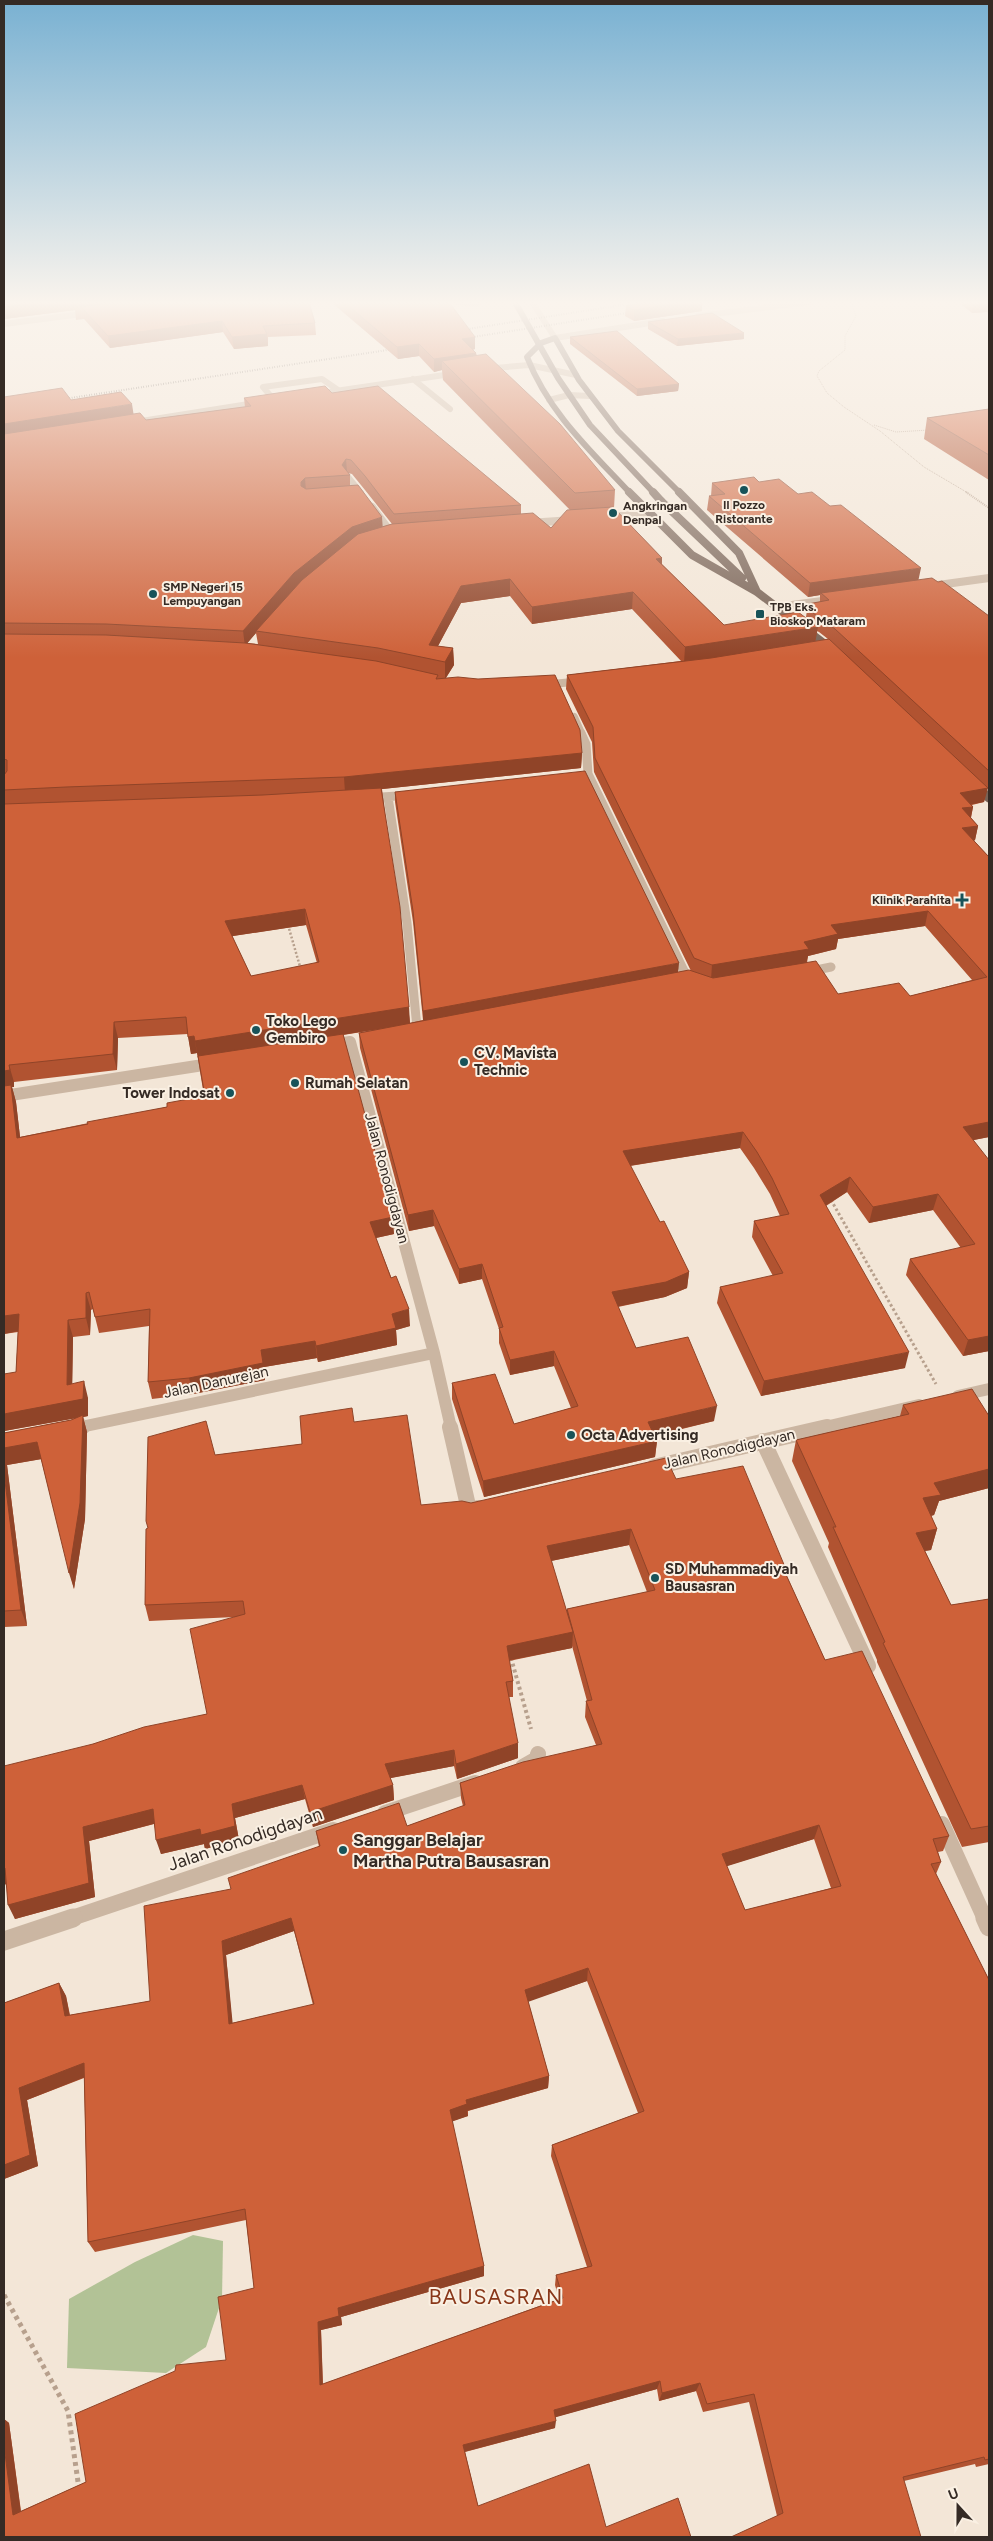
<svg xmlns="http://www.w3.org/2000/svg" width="993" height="2541" font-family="Figtree,sans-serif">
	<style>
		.green { fill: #b2c296 }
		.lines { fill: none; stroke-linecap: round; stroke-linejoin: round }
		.path-far5 { stroke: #b7a08d; stroke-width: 1; stroke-dasharray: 1 1; stroke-linecap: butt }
		.path-far4 { stroke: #b7a08d; stroke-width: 2; stroke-dasharray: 1 1; stroke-linecap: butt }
		.path-far3 { stroke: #b7a08d; stroke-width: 2.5; stroke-dasharray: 2 2; stroke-linecap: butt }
		.path-far2 { stroke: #b7a08d; stroke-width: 3; stroke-dasharray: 2.5 2.5; stroke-linecap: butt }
		.path-far1 { stroke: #b7a08d; stroke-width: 4; stroke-dasharray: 3 3; stroke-linecap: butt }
		.path { stroke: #b7a08d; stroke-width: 5; stroke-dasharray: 4 4; stroke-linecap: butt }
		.minor-far5 { stroke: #cbb6a2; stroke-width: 6 }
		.minor-far4 { stroke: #cbb6a2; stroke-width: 8 }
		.minor-far3 { stroke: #cbb6a2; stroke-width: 9 }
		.minor-far2 { stroke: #cbb6a2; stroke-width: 12 }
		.minor-far1 { stroke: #cbb6a2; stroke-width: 16 }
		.minor { stroke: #cbb6a2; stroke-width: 19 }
		.major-far2 { stroke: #786255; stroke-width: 6 }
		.major-far1 { stroke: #786255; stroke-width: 8 }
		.major { stroke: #786255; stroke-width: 9 }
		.rail { stroke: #352b25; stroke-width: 2; stroke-dasharray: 0.5 2; stroke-linecap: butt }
		.major-bridge-far1 { stroke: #786255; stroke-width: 6 }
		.major-bridge { stroke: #786255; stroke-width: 8 }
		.wall { fill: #b15331; fill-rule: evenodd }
		.shaded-wall { fill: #904428 }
		.building { fill: #ce6139; stroke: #904428; fill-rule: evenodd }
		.poi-dot { fill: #185359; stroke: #faf0e3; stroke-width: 2 }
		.labels { text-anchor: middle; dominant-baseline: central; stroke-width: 4; stroke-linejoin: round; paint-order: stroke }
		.far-poi-label { font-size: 12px; font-weight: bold; fill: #352b25; stroke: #faf0e3; text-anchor: start }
		.poi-label { font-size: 15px; font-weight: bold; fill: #352b25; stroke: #faf0e3; text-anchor: start }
		.street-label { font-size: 15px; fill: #352b25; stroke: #faf0e3 }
		.near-street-label { font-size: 18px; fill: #352b25; stroke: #faf0e3 }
		.near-poi-label { font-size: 18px; font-weight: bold; fill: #352b25; stroke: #faf0e3; text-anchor: start }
		.near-quarter-label { font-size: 21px; letter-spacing: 1px; fill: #893719; stroke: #faf0e3 }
	</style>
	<rect width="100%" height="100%" fill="#f3e6d7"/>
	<!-- green -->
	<path class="green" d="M193 2235 223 2241 222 2299 206 2347 166 2373 67 2368 69 2299 135 2262Z"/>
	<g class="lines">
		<!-- path-far5 -->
		<path class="path-far5" d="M851 302 856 316 845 336V350L819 371 817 376 827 393 844 407 880 431 924 467 968 493
			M874 425 896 432 929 430"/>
		<!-- path-far4 -->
		<path class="path-far4" d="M966 492 989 508"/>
		<!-- path-far3 -->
		<path class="path-far3" d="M288 925 301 970"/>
		<!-- path-far2 -->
		<path class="path-far2" d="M831 1200 936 1384"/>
		<!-- path-far1 -->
		<path class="path-far1" d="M511 1658 531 1729"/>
		<!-- path -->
		<path class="path" d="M4 2295 68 2411 79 2489"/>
		<!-- minor-far5 -->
		<path class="minor-far5" d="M457 302 477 304
			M532 302 555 338 663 321
			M698 316 809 302
			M4 324 90 313
			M483 369 529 365 576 375
			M413 379 450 409
			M315 394 458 373
			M274 400 263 387 322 379 338 390
			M549 400 569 395 590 396
			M135 422 261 402
			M348 477 361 493"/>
		<!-- minor-far4 -->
		<path class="minor-far4" d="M372 507 392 534
			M606 517 650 514
			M528 523 573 520
			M931 586 989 578
			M777 607 837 599
			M543 685 582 681
			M574 717 582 735"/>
		<!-- minor-far3 -->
		<path class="minor-far3" d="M581 733 586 744 588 774 688 979
			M388 797 407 923 417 1028
			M367 798 412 795
			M806 972 831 967"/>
		<!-- minor-far2 -->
		<path class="minor-far2" d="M330 1045 350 1042 434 1353 451 1428
			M4 1096 216 1063
			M958 1396 989 1389
			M76 1428 434 1353
			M821 1428 919 1405"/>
		<!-- minor-far1 -->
		<path class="minor-far1" d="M450 1427 469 1510 478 1508
			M70 1429 82 1427
			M763 1441 868 1666
			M654 1467 827 1427
			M523 1767 537 1759 538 1754
			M385 1813 475 1783
			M942 1824 985 1919
			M69 1919 333 1830"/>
		<!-- minor -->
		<path class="minor" d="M985 1918 989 1927
			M4 1941 73 1918"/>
		<!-- major-far2 -->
		<path class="major-far2" d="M630 493C590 450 549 413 527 357L541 343 555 338 579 380 618 431 680 493"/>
		<!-- major-far1 -->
		<path class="major-far1" d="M629 492 692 555 757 592
			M679 492 739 553 757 592
			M661 501 742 578
			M757 592 834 651"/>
		<!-- major -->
		<path class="major" d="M974 784 989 798"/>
		<!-- rail -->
		<path class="rail" d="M455 331 642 302
			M460 339 640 311
			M57 400 401 348"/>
		<!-- major-bridge-far1 -->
		<path class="major-bridge-far1" d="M515 302 558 378 590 425 654 493"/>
		<!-- major-bridge -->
		<path class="major-bridge" d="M653 492 661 501"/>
	</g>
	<!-- wall -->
	<path class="wall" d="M4 302 315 323 316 335 268 337V346L234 349 223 332 110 348 84 319 76 320 75 310 4 319Z
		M331 302H449L475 349 473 350 476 353 477 356 615 490 614 508 662 558V564L724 625 811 622 806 617 808 604 820 602V595L808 597 707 510 709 496H711L712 483 759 482 798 494 918 580 989 616V789L987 788 984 802 972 805 973 807 971 818 978 826 975 840 974 841 989 857V1137L973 1140 989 1351 963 1356 906 1275 910 1259 961 1248 933 1210 869 1223 847 1192 826 1206 905 1368 761 1396 717 1303 720 1287 773 1276 752 1237 754 1221 780 1216 770 1194 754 1168 740 1148 630 1166 660 1222 689 1272 687 1288 665 1297 618 1307 636 1348 714 1421 654 1436 657 1441 655 1457 484 1497 452 1399V1383L514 1424 571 1408 554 1366 510 1375 499 1343V1329L482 1279 459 1284 434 1226 409 1231 360 1048 359 1033 374 1030 343 1035 394 1234 376 1238 410 1326 396 1330 397 1345 318 1362 317 1358 264 1367 265 1380 193 1394 152 1399 148 1382 149 1326 99 1333 93 1309 91 1310 90 1335 73 1337 72 1384 88 1398V1416L83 1417 87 1432 85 1519 74 1589 41 1459 7 1465 27 1626 4 1627V1433L71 1420 75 1418 4 1431 16 1372 18 1332 4 1334V775L5 774 4 773V397L71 400 134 414 146 420 245 407 244 398 332 393 521 505V514L551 528 570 510 443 380 442 370 434 372 419 356 398 359ZM348 473 352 474 365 490 392 524 382 527 350 486V475ZM510 596 532 624 632 609 681 661 567 675 566 689 592 742 594 772 691 971 678 972 395 792V802L413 922 423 1020 410 1023 382 789 581 768 582 753 446 678 454 665 453 648 438 646 461 603ZM817 631 819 632 828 639 815 641ZM256 633 258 644 247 643ZM306 925 317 963 251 976 232 936ZM925 926 972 980 910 996 838 994 807 963 808 956 836 949 838 939ZM188 1034 191 1054 197 1053 204 1096 167 1107 20 1137 16 1102 12 1087H14V1082L117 1070 118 1038Z
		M635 302H702V311L634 321 625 316 626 306 637 304Z
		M958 302H989V314L987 312 972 313Z
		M648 322 744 339 677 346 648 329Z
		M570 337 679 384 678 391 637 396 570 344Z
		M989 409V480L924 439 927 418Z
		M903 1405 989 1416V1488L939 1501 934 1515 931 1516 937 1529 931 1550 925 1551 951 1605 989 1599V1844V1842L962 1847 877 1662V1660L828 1547 829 1543 792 1461 796 1440 900 1416Z
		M354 1422 421 1505 471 1503 676 1479 785 1567 784 1570 825 1660 949 1836 943 1851 938 1852 941 1862 936 1874 989 1980V2464L976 2467 975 2464 904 2481 777 2516 749 2402 703 2412 696 2391 659 2401 657 2389 555 2417V2428L465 2452 478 2506 606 2527 691 2537H4V2419L9 2423 21 2511 86 2482 226 2360 254 2288 246 2220 95 2252 88 2242 84 2078 27 2100 38 2166 4 2179V2003L59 1983 66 1996 70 2015 150 2001 231 1889 319 1847 316 1831 407 1826 463 1806 461 1798 460 1783 596 1745 585 1717 586 1701H587L572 1646V1648L509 1661 513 1681V1697H509L518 1758 457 1779 454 1766 390 1778 393 1785 394 1800 313 1827 305 1799 235 1818 239 1840 205 1849 204 1844 161 1854 154 1824 89 1841 95 1897 15 1919 6 1884 93 1744 207 1714 235 1617 149 1621 145 1605 148 1528 215 1455 302 1444ZM629 1545 647 1592 567 1609V1613L551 1561ZM814 1839 831 1888 745 1910 726 1866ZM294 1931 313 2005 232 2023 226 1955ZM587 1981 638 2113 552 2145 551 2156 587 2267 556 2275 555 2285 559 2299 323 2384 321 2330 342 2325 341 2317 484 2276V2266L452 2121 468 2116V2111L548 2088 549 2076 528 2001Z"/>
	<!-- shaded-wall -->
	<path class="shaded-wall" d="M40 302H131L82 309V308H74L75 310 4 319V307Z
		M685 302H702V311L634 321V310Z
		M974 302H988L987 312 972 313Z
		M222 321 223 332 110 348 108 336Z
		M744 333V339L677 346 678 339Z
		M267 334 268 346 234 349 232 337Z
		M475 337V349L462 351V339Z
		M419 344V356L398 359 397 347Z
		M476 353 477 365 442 361V370L434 372V359Z
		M679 384 678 391 637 396V389Z
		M132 404 134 417 4 437V424Z
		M346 459 347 472 342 465Z
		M305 478 306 491 302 495 301 482Z
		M382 517 383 531 256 631V633L245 646 243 631 294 573 352 527Z
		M662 558 661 574 656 559Z
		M921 568 918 582 821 593 820 595 808 597 810 583Z
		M510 579V596L461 603 431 659 429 645 461 586Z
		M633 592 632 609 532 624V607Z
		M818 627 815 644 684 663 685 647Z
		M453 648 454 665 445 679V662Z
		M582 753 581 768 345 793 344 777Z
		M988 788 984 802 957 807 960 793Z
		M973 807 970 821 962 808Z
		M978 826 975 840 959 843 962 828Z
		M305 909 306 925 227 937 225 921Z
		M928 911 925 926 838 939 836 949 808 956 806 964 711 980 712 965 804 942 831 925Z
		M679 963 678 974 423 1021V1011Z
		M409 1007 410 1024 198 1058 195 1041Z
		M114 1022 118 1038 117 1070 113 1054Z
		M194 1036 197 1053 191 1054 188 1037Z
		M9 1065 14 1082V1087H12L16 1102 22 1154 4 1089V1071Z
		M989 1122V1137L959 1143 963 1127Z
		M743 1132 740 1148 622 1167 623 1151Z
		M850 1177 847 1192 817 1211 820 1195Z
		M938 1194 933 1210 869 1223 873 1207Z
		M433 1210 434 1226 409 1231 408 1215Z
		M393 1217 394 1234 371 1239 370 1222Z
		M482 1264V1279L459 1284V1269Z
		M689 1272 687 1288 665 1297 610 1308 612 1292Z
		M86 1293 91 1310 90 1335 86 1318Z
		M409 1309 410 1326 396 1330 397 1345 318 1362 316 1346 392 1314Z
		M19 1314 24 1330 4 1334V1316Z
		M68 1320 73 1337 72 1401 84 1381 88 1398V1416L83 1417 87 1432 85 1519 74 1589 69 1573 83 1417 4 1431V1414L67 1385Z
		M989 1336V1351L963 1356 968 1340Z
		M315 1341 317 1358 264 1367 265 1380 193 1394 189 1378 261 1350Z
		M554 1351V1366L510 1375V1360Z
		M909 1352 905 1368 761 1396 764 1381Z
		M717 1406 714 1421 646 1437 648 1422Z
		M657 1441 655 1457 484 1497 483 1481Z
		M37 1442 42 1459 7 1465 27 1626 21 1610 4 1473V1448Z
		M989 1469V1488L939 1501 934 1515 916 1519 923 1498 934 1483Z
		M631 1529 629 1545 546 1562 547 1546Z
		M937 1529 931 1550 910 1553 916 1533Z
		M573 1632 572 1648 506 1661 507 1646Z
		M518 1743V1758L457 1779 456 1764Z
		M454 1750V1766L386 1779 385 1764Z
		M302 1785 305 1799 235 1818 239 1840 205 1849 204 1844 161 1854 156 1840 232 1804Z
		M393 1785 394 1800 313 1827 310 1812Z
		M153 1809 157 1823 89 1841 95 1897 15 1919 8 1905 83 1827Z
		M819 1825 814 1839 718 1869 722 1854Z
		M5 1868 12 1882 4 1885V1869Z
		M291 1918 294 1931 226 1955 234 2037 229 2024 222 1941Z
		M588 1968 587 1981 525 2003V1990Z
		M59 1983 66 1996 72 2028 65 2016Z
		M84 2063 90 2075 27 2100 38 2166 4 2179V2165L19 2088Z
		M549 2076 548 2088 467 2111 468 2116 451 2122 450 2110 466 2100Z
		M484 2266V2276L341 2317 342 2325 321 2330 323 2393 320 2385 318 2322 338 2308Z
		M660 2381 657 2389 553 2418 554 2410Z
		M700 2383 696 2391 659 2401 662 2393Z
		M4 2419 9 2423 22 2521 13 2515 4 2446Z
		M556 2421 555 2428 464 2452 463 2445Z"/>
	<!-- building -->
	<path class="building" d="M4 302H40L4 307Z
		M118 302H309L315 323 263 326 267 334 232 337 222 321 108 336 82 308H74Z
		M344 302H449L475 337 462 339 476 353 434 359 419 344 397 347Z
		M648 302H685L634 310 626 306Z
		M712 313 744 333 678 339 648 322Z
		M617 331 679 384 637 389 570 337Z
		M486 354 560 424 615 490 575 493 442 361Z
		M325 386 332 393 378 386 521 505 394 514 365 476 351 460 346 459 342 465 350 475 305 478 301 482V486L306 489 358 485 382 517 352 527 294 573 243 631 106 624 4 623V434L140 413 146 420 251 406 244 398Z
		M62 388 71 400 121 392 132 404 4 424V397Z
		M989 409V455L927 418Z
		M754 477 759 482 779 479 798 494 812 492 830 506 841 505 921 568 810 583 709 496 725 494 712 483Z
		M613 507 662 558 656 559 724 625 798 612 818 627 685 647 633 592 532 607 510 579 461 586 429 645 453 648 445 662 378 648 256 631 302 580 358 534 392 524 533 513 551 528 567 510Z
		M932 578 938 582 942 581 989 616V771L835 629 813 613 817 612 808 604 829 600 821 593Z
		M4 634 106 635 245 643 376 661 438 675 436 679 458 677 478 679 555 675 580 730 582 753 344 777 66 787 4 790V775L7 771V760L4 759Z
		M829 639 988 788 960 793 973 807 962 808 978 826 962 828 989 857V1122L963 1127 989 1160V1336L968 1340 910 1259 975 1244 938 1194 873 1207 850 1177 820 1195 909 1352 764 1381 720 1287 783 1273 754 1221 789 1214 772 1178 757 1152 743 1132 623 1151 660 1222 664 1221 689 1272 666 1282 612 1292 636 1348 688 1337 717 1406 648 1422 657 1441 483 1481 452 1383 495 1374 514 1424 578 1406 554 1351 510 1360 499 1328 503 1327 482 1264 459 1269 433 1210 408 1215 359 1033 689 970 713 978 816 961 838 994 899 983 910 996 987 977 928 911 831 925 838 934 804 942 809 949 712 965 694 958 595 758 593 727 567 675 711 658Z
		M585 771 679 963 423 1011 413 911 395 792Z
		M381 788 400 907 409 1007 195 1041 194 1036 188 1037 186 1017 114 1022 113 1054 9 1065 10 1070 4 1071V804L263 795ZM305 909 319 962 251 976 225 921Z
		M343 1034 393 1217 370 1222 391 1278 396 1276 409 1309 392 1314 396 1328 316 1346 315 1341 261 1350 263 1363 189 1378 148 1382 150 1309 95 1317 89 1292 86 1293V1318L68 1320 67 1385 84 1381 83 1399 4 1414V1374L16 1372 19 1314 4 1316V1086L11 1085 17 1138 88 1124 87 1122 167 1107V1103L205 1096 198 1056Z
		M972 1389 989 1416V1469L934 1483 941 1495 923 1498 937 1529 916 1533 951 1605 989 1599V1826L971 1829 883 1643 885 1642 833 1527H836L796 1440 909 1414 903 1405Z
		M352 1408 354 1422 407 1415 421 1505 462 1501 471 1503 666 1458 676 1479 743 1466 785 1567 783 1568 825 1660 862 1651 949 1836 933 1839 941 1862 931 1864 989 1980V2459L985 2460 984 2457 903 2477 921 2537H731L783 2513 754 2394 707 2404 700 2383 662 2393 660 2381 554 2410 556 2421 463 2445 478 2506 589 2464 606 2527 678 2498 691 2537H4V2446L13 2515 86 2482 75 2414 175 2371 176 2365 226 2360 218 2297 254 2288 245 2209 88 2242 84 2063 19 2088 30 2155 4 2165V2003L59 1983 65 2016 150 2001 144 1906 231 1889 228 1878 320 1846 316 1831 399 1803 407 1826 465 1805 460 1783 523 1762 602 1744 586 1701 592 1700 567 1609 655 1590 631 1529 547 1546 573 1632 507 1646 513 1681 506 1682 518 1743 456 1764 454 1750 385 1764 393 1785 310 1812 302 1785 232 1804 235 1826 201 1835 200 1829 156 1840 153 1809 83 1827 89 1883 8 1905 5 1868 4 1869V1766L93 1744 144 1727 207 1714 190 1629 245 1614 243 1601 145 1605 146 1529 148 1528 146 1521 148 1437 206 1421 215 1455 302 1444 300 1416ZM819 1825 841 1886 745 1910 722 1854ZM291 1918 314 2004 229 2024 222 1941ZM588 1968 644 2111 552 2145 592 2266 556 2275 563 2298 320 2385 318 2322 339 2316 338 2308 484 2266 450 2110 467 2104 466 2100 549 2076 525 1990Z
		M83 1415 80 1503 69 1573 37 1442 4 1448V1433L71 1420Z
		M4 1473 21 1610 4 1611Z"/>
	<!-- sky -->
	<linearGradient id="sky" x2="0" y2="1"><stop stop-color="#79b1d2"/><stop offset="0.46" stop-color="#faf4ed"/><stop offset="1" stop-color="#faf4ed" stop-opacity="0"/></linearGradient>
	<rect width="993" height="658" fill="url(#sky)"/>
	<!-- markers -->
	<g class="poi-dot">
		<circle cx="744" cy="490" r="5"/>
		<circle cx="613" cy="513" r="5"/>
		<circle cx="153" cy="594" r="5"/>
		<rect x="755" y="609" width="10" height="10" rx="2.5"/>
		<path d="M959.5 892.5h5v5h5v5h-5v5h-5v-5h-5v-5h5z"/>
		<circle cx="256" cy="1030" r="5"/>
		<circle cx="464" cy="1062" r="5"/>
		<circle cx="295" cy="1083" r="5"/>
		<circle cx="230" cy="1093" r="5"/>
		<circle cx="571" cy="1435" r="5"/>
		<circle cx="655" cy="1578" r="5"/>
		<circle cx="343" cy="1850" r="5"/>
	</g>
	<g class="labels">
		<!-- far-poi labels -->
		<g class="far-poi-label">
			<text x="744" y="505" text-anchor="middle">Il Pozzo<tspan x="744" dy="14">Ristorante</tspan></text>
			<text x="623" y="506">Angkringan<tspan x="623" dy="14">Denpal</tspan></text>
			<text x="163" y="587">SMP Negeri 15<tspan x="163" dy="14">Lempuyangan</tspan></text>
			<text x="770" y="607">TPB Eks.<tspan x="770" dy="14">Bioskop Mataram</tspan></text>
			<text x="951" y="900" text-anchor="end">Klinik Parahita</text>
		</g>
		<!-- poi labels -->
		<g class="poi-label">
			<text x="266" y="1021">Toko Lego<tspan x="266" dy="17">Gembiro</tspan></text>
			<text x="474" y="1053">CV. Mavista<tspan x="474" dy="17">Technic</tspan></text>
			<text x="305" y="1083">Rumah Selatan</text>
			<text x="220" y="1093" text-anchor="end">Tower Indosat</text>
			<text x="581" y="1435">Octa Advertising</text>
			<text x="665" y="1569">SD Muhammadiyah<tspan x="665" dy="17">Bausasran</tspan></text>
		</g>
		<!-- street labels -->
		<g class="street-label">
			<text transform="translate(387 1178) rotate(75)">Jalan Ronodigdayan</text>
			<text transform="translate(216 1382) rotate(-12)">Jalan Danurejan</text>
			<text transform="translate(729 1449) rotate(-13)">Jalan Ronodigdayan</text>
		</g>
		<!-- near-street labels -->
		<g class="near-street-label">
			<text transform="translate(245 1839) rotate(-19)">Jalan Ronodigdayan</text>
		</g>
		<!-- near-poi labels -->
		<g class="near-poi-label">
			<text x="353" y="1840">Sanggar Belajar<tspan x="353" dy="21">Martha Putra Bausasran</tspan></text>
		</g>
		<!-- near-quarter labels -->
		<g class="near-quarter-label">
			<text x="496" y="2296">BAUSASRAN</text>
		</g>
	</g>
	<!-- border -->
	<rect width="993" height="2541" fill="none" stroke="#352b25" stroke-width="10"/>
	<!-- north arrow -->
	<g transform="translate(958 2506) rotate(339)" stroke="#faf0e3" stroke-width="4" paint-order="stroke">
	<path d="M0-4L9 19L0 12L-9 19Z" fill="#352b25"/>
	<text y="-8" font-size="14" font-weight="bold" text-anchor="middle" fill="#352b25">U</text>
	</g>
</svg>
